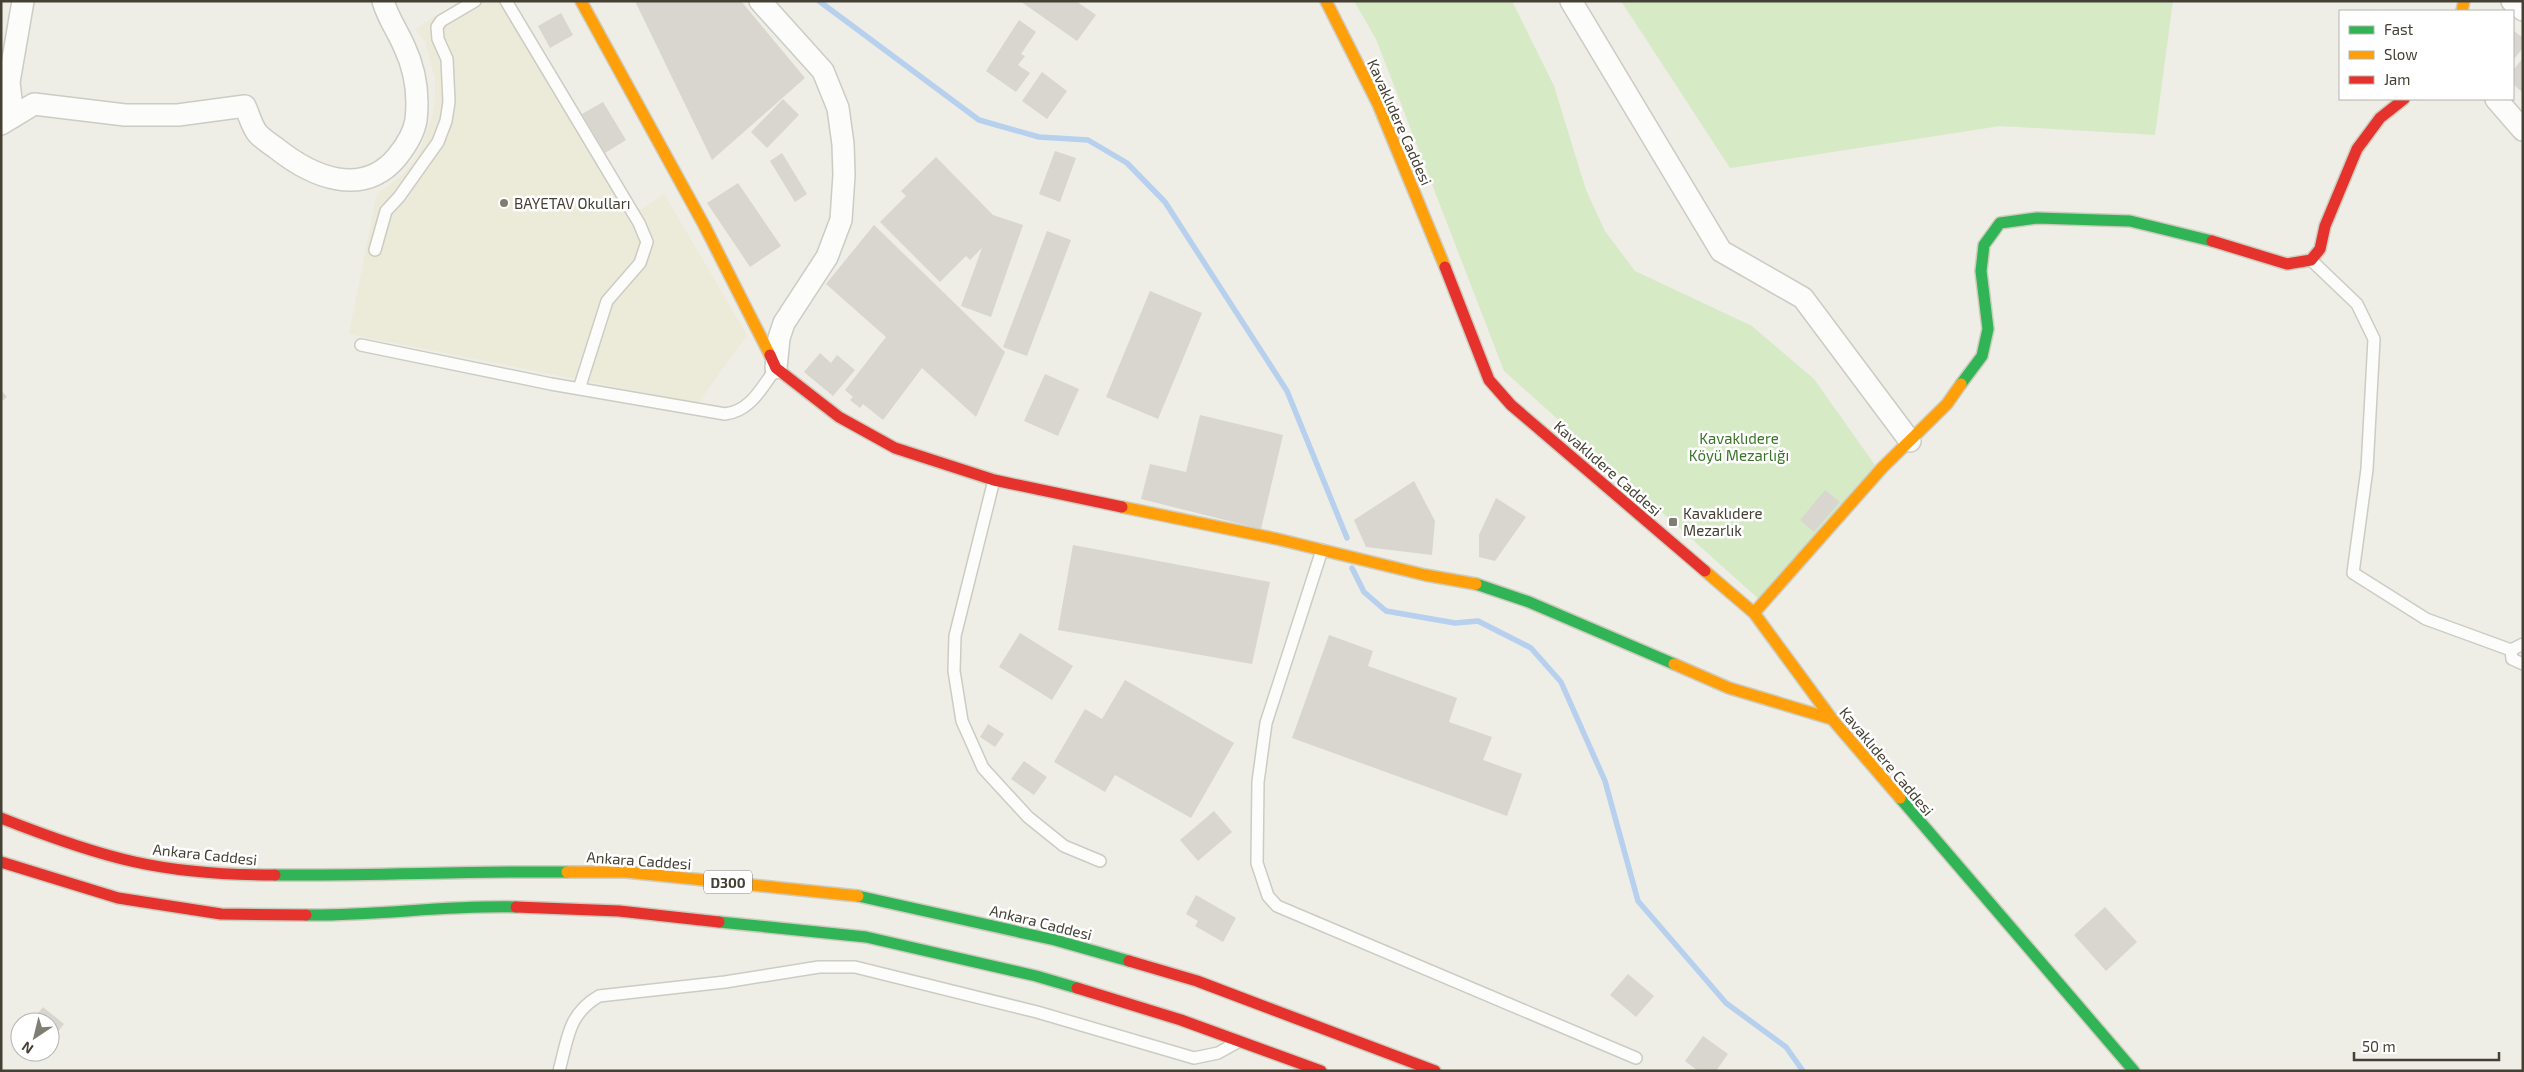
<svg xmlns="http://www.w3.org/2000/svg" width="2524" height="1072" font-family="'Exo 2',sans-serif">
	<style>
		.education { fill: #ecead8 }
		.green { fill: #d7eac6 }
		.lines { fill: none; stroke-linecap: round; stroke-linejoin: round }
		.stream { stroke: #b6d0ed; stroke-width: 5.5 }
		.building { fill: #d8d6cf }
		.lane-casing { stroke: #cccbc4; stroke-width: 14 }
		.street-casing { stroke: #cccbc4; stroke-width: 24 }
		.fast-casing { stroke: #ceccbe; stroke-width: 14 }
		.slow-casing { stroke: #ceccbe; stroke-width: 14 }
		.jam-casing { stroke: #ceccbe; stroke-width: 14 }
		.lane { stroke: #fcfcfb; stroke-width: 11 }
		.street { stroke: #fcfcfb; stroke-width: 21 }
		.fast { stroke: #30b455; stroke-width: 11 }
		.slow { stroke: #ff9f0a; stroke-width: 11 }
		.jam { stroke: #e5322d; stroke-width: 11 }
		.poi-dot { fill: #807d72; stroke: #fff; stroke-width: 2 }
		.labels { text-anchor: middle; dominant-baseline: central; stroke-width: 5; stroke-linejoin: round; paint-order: stroke }
		.shield { fill: #fff; stroke: #7c7971; stroke-width: 1 }
		.shield-label { font-size: 14px; font-weight: bold; fill: #444034 }
		.street-label { font-size: 15px; fill: #444034; stroke: #fff }
		.poi-label { font-size: 15px; fill: #444034; stroke: #fff; text-anchor: start }
		.park-label { font-size: 15px; fill: #3a7527; stroke: #fff }
	</style>
	<rect width="100%" height="100%" fill="#eeede6"/>
	<!-- education -->
	<path class="education" d="M460 1H514L638 212 664 194 747 335 698 403 349 334 377 194 403 175 418 156 431 121 435 101V79L425 41 415 29Z"/>
	<!-- green -->
	<path class="green" d="M1354 1H1512L1554 86 1586 190 1605 231 1635 271 1752 326 1814 379 1875 465 1761 601 1504 371 1376 39Z
		M1621 1H2173L2155 135 2000 126 1730 168Z"/>
	<g class="lines">
		<!-- stream -->
		<path class="stream" d="M819 1 979 120 1039 137 1088 140 1127 163 1165 202 1287 391 1347 538
			M1352 568 1364 592 1386 611 1455 623 1478 621 1531 648 1561 682 1605 781 1638 901 1726 1003 1786 1047 1803 1071"/>
	</g>
	<!-- building -->
	<path class="building" d="M635 1H741L805 78 712 160Z
		M1020 1H1076L1096 15 1077 41Z
		M561 13 573 35 550 48 538 26Z
		M1019 20 1036 32 1021 54 1025 56 1018 65 1030 73 1016 92 986 71Z
		M2513 30 2523 38V48L2513 60Z
		M2523 58V93L2513 84V70Z
		M1042 72 1067 91 1047 119 1022 101Z
		M783 99 799 115 767 148 751 132Z
		M603 102 626 140 605 153 582 114Z
		M1055 151 1076 158 1060 202 1039 194Z
		M782 153 807 194 795 202 770 161Z
		M936 157 993 215 1023 225 991 317 961 306 982 248 970 260 966 256 940 282 880 222 906 196 901 191Z
		M738 183 781 246 750 267 707 203Z
		M874 225 1005 352 976 417 922 368 883 420 863 404 860 408 850 400 853 397 845 390 886 337 826 284Z
		M1047 231 1071 240 1027 356 1003 347Z
		M1150 291 1202 313 1158 419 1106 397Z
		M820 353 831 363 837 355 855 370 833 396 804 372Z
		M1045 374 1079 389 1058 436 1024 421Z
		M1 390 7 397 1 402Z
		M1200 415 1283 435 1261 529 1141 499 1150 464 1186 472Z
		M1414 481 1435 521 1432 555 1366 547 1354 520Z
		M1825 490 1840 502 1814 532 1800 520Z
		M1496 498 1526 517 1495 561 1479 557V535Z
		M1073 545 1270 582 1252 664 1058 630Z
		M1020 633 1073 666 1052 700 999 667Z
		M1329 635 1373 651 1368 666 1457 698 1449 722 1492 737 1483 760 1522 774 1507 816 1292 738Z
		M1125 680 1234 743 1191 818 1115 775 1105 792 1054 762 1085 709 1102 719Z
		M988 724 1004 734 995 747 980 737Z
		M1024 761 1047 777 1034 795 1011 779Z
		M1214 811 1232 832 1198 861 1180 840Z
		M1196 895 1236 918 1223 942 1195 926 1198 921 1186 914Z
		M2105 907 2137 942 2106 971 2074 935Z
		M1628 974 1654 996 1636 1017 1610 995Z
		M43 1007 64 1024 50 1042V1022H31Z
		M1703 1036 1728 1054 1716 1071H1698L1685 1061Z"/>
	<g class="lines">
		<defs>
			<path id="lane" d="M506 1 639 223 647 242 640 263 607 301 579 389
				M375 250 386 211 399 197 438 142 446 121 449 102 447 59 438 39 437 27 441 21 475 1
				M2311 260 2357 304 2374 339 2367 469 2353 573 2426 619 2511 650 2523 644
				M361 345 551 384 725 414C751 411 762 387 776 368
				M994 480 955 636 954 671 962 721 983 768 1028 817 1064 846 1100 861
				M1322 550 1266 723 1258 782 1257 863 1268 896 1277 906 1636 1058
				M2511 650 2512 659 2523 664
				M559 1071C568 1038 568 1014 599 996L725 982 819 967H855L1037 1012 1194 1058 1218 1053 1236 1043"/>
			<path id="street" d="M760 1 823 71 838 108 843 144 844 175 841 220 827 257 784 323 779 338 776 368
				M1571 1 1721 251 1803 298 1910 441
				M2512 1 2523 10
				M2496 99 2523 130
				M13 117 9 82 23 1
				M1 124 34 104 125 115H178L245 106C249 115 252 127 258 134 263 139 270 144 276 148 311 176 362 199 397 157 405 147 414 133 416 120 419 94 415 69 404 46 397 30 388 18 383 1"/>
			<path id="fast" d="M1961 384 1982 356 1988 329 1981 271 1984 245 2000 223 2037 218 2130 221 2212 241
				M1476 584 1529 602 1674 664
				M1900 798 2134 1071
				M275 875C372 876 469 871 567 872
				M858 896 1055 940 1129 961
				M306 915C376 916 446 905 516 907
				M719 922 866 937 1036 976 1077 988"/>
			<path id="slow" d="M581 1 704 225 770 355
				M1326 1 1378 104 1445 267
				M2462 11 2464 1
				M1122 507 1277 539 1425 575 1476 584
				M1705 571 1754 613 1832 719 1900 798
				M1754 613 1882 468 1947 404 1961 384
				M1674 664 1729 688 1832 719
				M567 872H626L858 896"/>
			<path id="jam" d="M2212 241 2287 264 2311 260 2320 249 2325 226 2357 149 2380 118 2404 99
				M1445 267 1489 380 1511 405 1705 571
				M770 355 776 368 839 417 895 448 994 480 1122 507
				M1 818C44 835 90 852 135 862 180 872 229 875 275 875
				M1 862 118 898 221 914 306 915
				M516 907 619 911 719 922
				M1129 961 1197 981 1435 1071
				M1077 988 1181 1020 1321 1071"/>
		</defs>
		<!-- lane casing -->
		<use href="#lane" class="lane-casing"/>
		<!-- street casing -->
		<use href="#street" class="street-casing"/>
		<!-- fast casing -->
		<use href="#fast" class="fast-casing"/>
		<!-- slow casing -->
		<use href="#slow" class="slow-casing"/>
		<!-- jam casing -->
		<use href="#jam" class="jam-casing"/>
		<!-- lane -->
		<use href="#lane" class="lane"/>
		<!-- street -->
		<use href="#street" class="street"/>
		<!-- fast -->
		<use href="#fast" class="fast"/>
		<!-- slow -->
		<use href="#slow" class="slow"/>
		<!-- jam -->
		<use href="#jam" class="jam"/>
	</g>
	<!-- markers -->
	<g class="poi-dot">
		<circle cx="504" cy="203" r="5"/>
		<rect x="1668" y="517" width="10" height="10" rx="2.5"/>
	</g>
	<g class="labels">
		<!-- shield labels -->
		<rect class="shield" x="704" y="870.5" width="48" height="23" rx="4"/>
		<g class="shield-label">
			<text x="728" y="882">D300</text>
		</g>
		<!-- street labels -->
		<g class="street-label">
			<text transform="translate(1400 122) rotate(66)">Kavaklıdere Caddesi</text>
			<text transform="translate(1608 468) rotate(41)">Kavaklıdere Caddesi</text>
			<text transform="translate(1887 761) rotate(50)">Kavaklıdere Caddesi</text>
			<text transform="translate(205 854) rotate(6)">Ankara Caddesi</text>
			<text transform="translate(639 860) rotate(4)">Ankara Caddesi</text>
			<text transform="translate(1041 922) rotate(14)">Ankara Caddesi</text>
		</g>
		<!-- poi labels -->
		<g class="poi-label">
			<text x="514" y="203">BAYETAV Okulları</text>
			<text x="1683" y="513">Kavaklıdere<tspan x="1683" dy="17">Mezarlık</tspan></text>
		</g>
		<!-- park labels -->
		<g class="park-label">
			<text x="1739" y="438">Kavaklıdere<tspan x="1739" dy="17">Köyü Mezarlığı</tspan></text>
		</g>
	</g>
	<!-- border -->
	<rect width="2524" height="1072" fill="none" stroke="#444034" stroke-width="5"/>
	<!-- legend -->
	<rect x="2339" y="10" width="175" height="90" fill="#ffffff" stroke="#b4b3ae"/>
	<rect x="2349" y="26" width="25" height="8" fill="#30b455" stroke="#b4b3ae"/>
	<text x="2384" y="35" font-size="15" fill="#444034">Fast</text>
	<rect x="2349" y="51" width="25" height="8" fill="#ff9f0a" stroke="#b4b3ae"/>
	<text x="2384" y="60" font-size="15" fill="#444034">Slow</text>
	<rect x="2349" y="76" width="25" height="8" fill="#e5322d" stroke="#b4b3ae"/>
	<text x="2384" y="85" font-size="15" fill="#444034">Jam</text>
	<!-- north arrow -->
	<g transform="translate(35 1037) rotate(215)"><circle r="24" fill="#ffffff" stroke="#b4b3ae"/>
	<path d="M0-4L9 19L0 12L-9 19Z" fill="#807d72"/>
	<text y="-8" font-size="14" font-weight="bold" text-anchor="middle" fill="#444034">N</text>
	</g>
	<!-- scale -->
	<path d="M2354 1052v8h145v-8" fill="none" stroke="#444034" stroke-width="2.5"/>
	<text x="2362" y="1052" font-size="15" fill="#444034" stroke="#ffffff" stroke-width="4" paint-order="stroke">50 m</text>
</svg>
